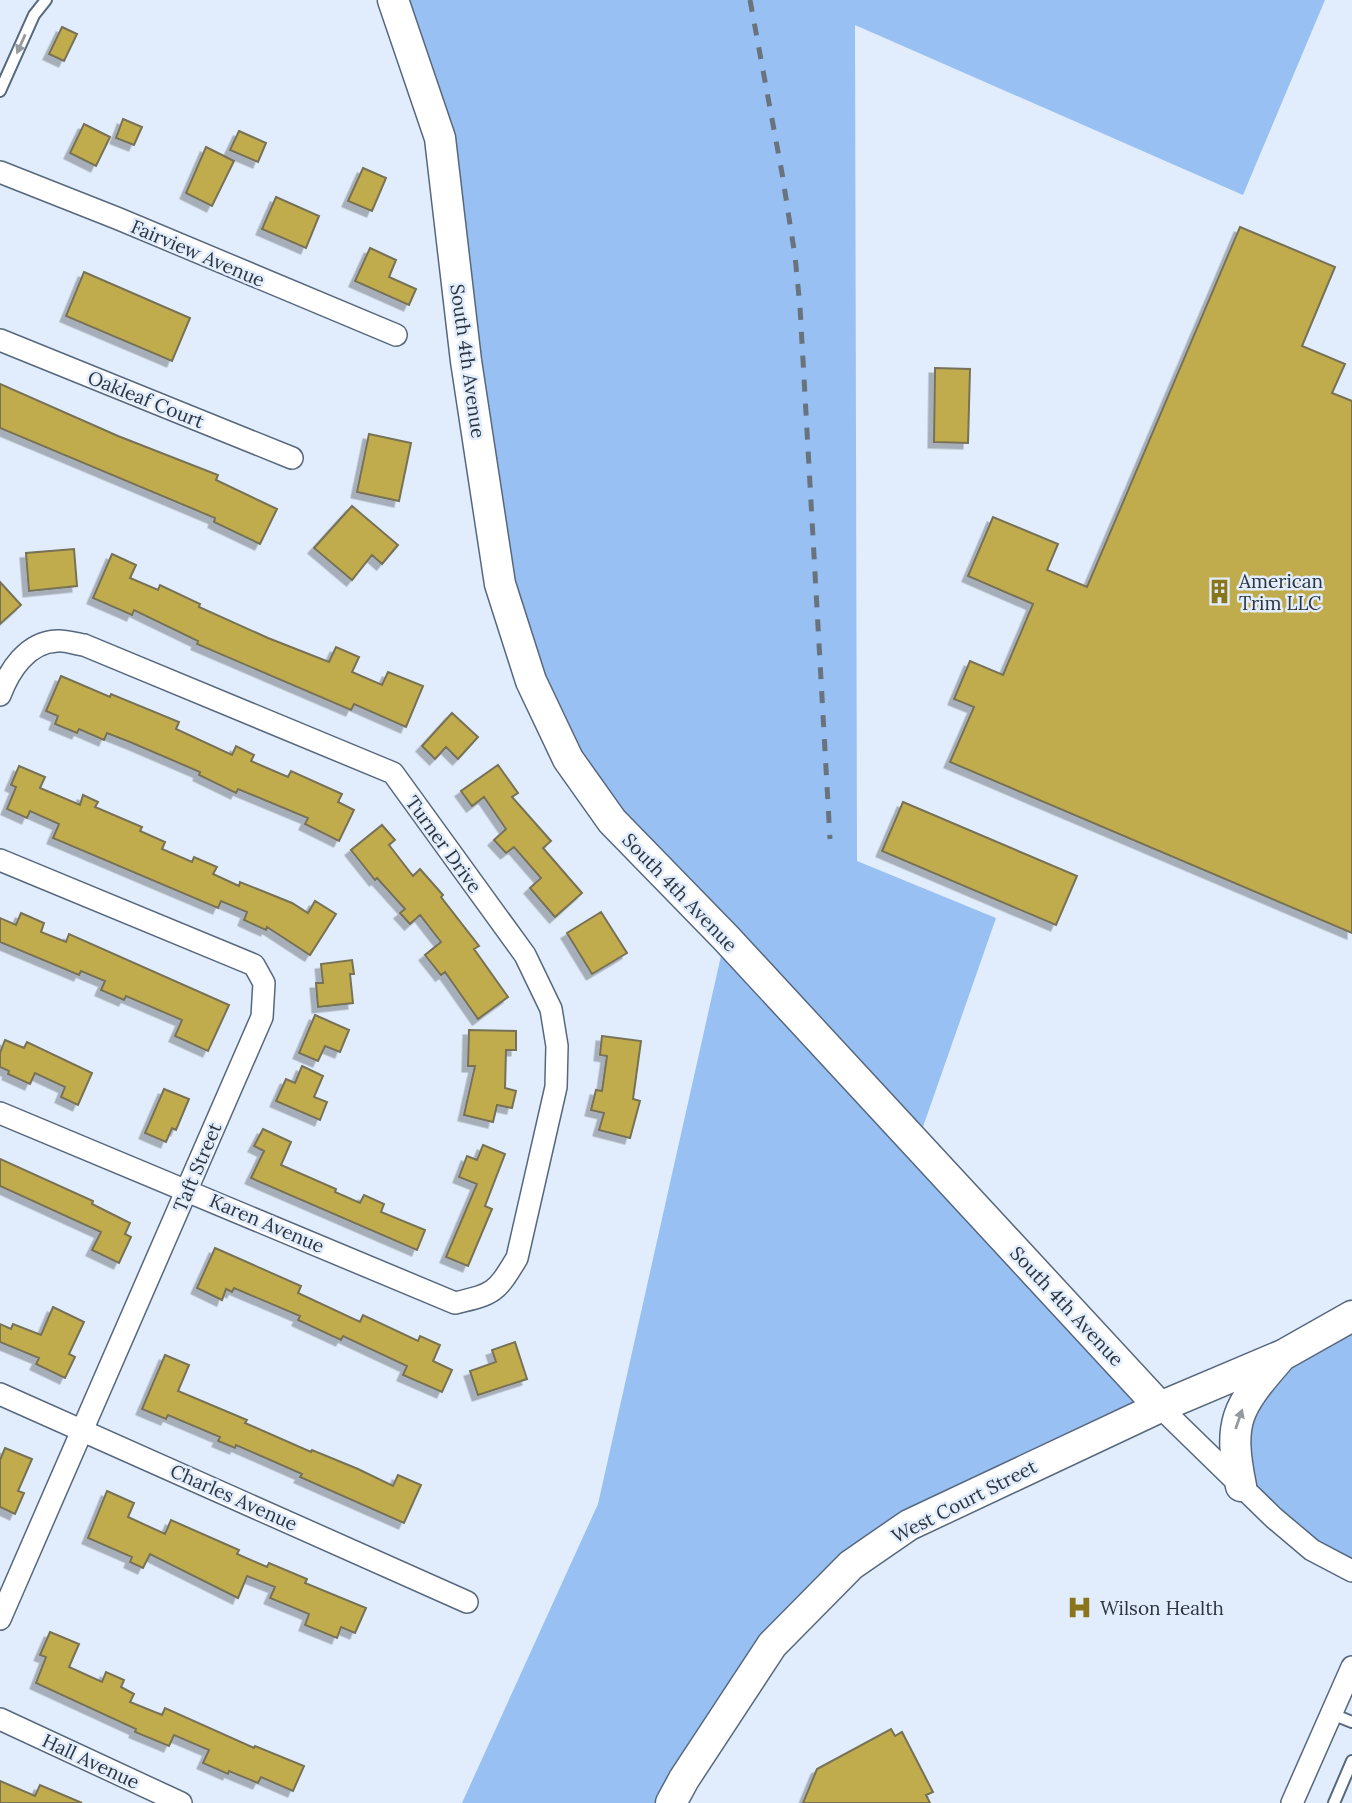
<svg xmlns="http://www.w3.org/2000/svg" width="1352" height="1803" font-family="Lora,serif">
	<style>
		.green { fill: #98c0f3 }
		.building { fill: #c1ac4e; stroke: #777156; stroke-width: 2; filter: url(#shadow) }
		.lines { fill: none; stroke-linecap: round; stroke-linejoin: round }
		.lane-casing { stroke: #57687e; stroke-width: 14 }
		.street-casing { stroke: #57687e; stroke-width: 24 }
		.secondary-casing { stroke: #57687e; stroke-width: 33 }
		.lane { stroke: #fff; stroke-width: 10 }
		.street { stroke: #fff; stroke-width: 21 }
		.secondary { stroke: #fff; stroke-width: 30 }
		.rail { stroke: #69737e; stroke-width: 5; stroke-dasharray: 12 12; stroke-linecap: butt }
		.oneway { fill: #969a9e }
		.labels { text-anchor: middle; dominant-baseline: central; stroke-width: 5; stroke-linejoin: round; paint-order: stroke }
		.street-label { font-size: 19px; fill: #2c343d; stroke: #e1edfc }
		.poi-label { font-size: 19px; fill: #2c343d; stroke: #e1edfc; text-anchor: start }
	</style>
	<defs>
		<filter id="shadow"><feDropShadow dx="-5.5" dy="5.5" stdDeviation="0" flood-color="#0004"/></filter>
	</defs>
	<rect width="100%" height="100%" fill="#e1edfc"/>
	<!-- green -->
	<path class="green" d="M393 0H1325L1243 195 855 25 857 861 996 918 917 1144 1160 1407 909 1525 772 1645 671 1803H462L598 1504 725 938 612 821 531 681 440 138Z
		M1352 1316V1571L1241 1486 1250 1393Z"/>
	<!-- building -->
	<path class="building" d="M62 27 77 34 64 61 49 54Z
		M123 119 142 127 134 145 116 138Z
		M84 124 110 137 96 166 70 153Z
		M239 131 266 143 258 162 230 150Z
		M206 147 234 161 212 206 186 193Z
		M363 168 386 178 372 211 348 201Z
		M276 197 319 216 306 248 262 229Z
		M1240 227 1335 267 1302 346 1345 364 1332 393 1352 401V933L950 762 974 707 954 699 970 661 1003 675 1033 604 968 576 993 517 1058 544 1047 570 1087 587Z
		M370 248 396 260 389 277 416 289 409 305 355 281Z
		M84 272 190 318 172 361 66 316Z
		M935 368 970 369 968 443 934 442Z
		M0 384 118 436 218 475 216 480 277 509 260 544 214 522 215 518 0 428Z
		M369 434 411 443 399 501 357 492Z
		M352 506 398 545 382 564 372 555 352 580 314 548Z
		M74 549 77 586 29 591 26 553Z
		M112 554 136 565 130 578 158 590 160 585 200 604 199 607 268 638 329 662 336 647 359 657 352 672 382 685 388 672 423 686 406 727 354 704 351 710 197 644 198 641 134 610 132 615 93 598Z
		M0 582 21 605 0 624Z
		M61 676 110 697 111 694 179 722 176 729 232 755 236 746 254 755 251 761 288 777 291 771 342 794 338 802 354 810 339 841 305 824 308 818 238 789 236 793 199 775 200 772 130 742 107 733 104 740 79 729 77 733 55 724 58 716 46 711Z
		M452 713 478 737 458 759 446 747 435 759 422 746Z
		M498 765 518 793 512 797 551 841 543 848 582 893 555 917 530 888 541 878 514 847 506 853 494 840 506 829 484 797 472 806 461 791Z
		M19 766 45 777 40 788 80 805 83 795 98 802 95 807 142 827 140 831 165 842 162 849 192 862 194 857 217 867 213 874 239 886 240 882 292 903 308 913 315 901 336 914 310 955 267 927 266 930 244 920 247 912 221 901 218 908 53 838 59 824 30 811 27 818 7 809 16 787 11 785Z
		M903 802 1077 876 1056 925 882 851Z
		M382 825 395 840 389 845 413 876 420 869 443 895 441 897 479 946 474 949 508 997 478 1019 445 972 441 975 425 955 441 942 420 915 410 924 400 913 405 909 377 878 375 880 351 850Z
		M601 912 627 953 592 974 567 933Z
		M21 913 44 923 41 932 66 942 69 934 229 1005 208 1051 175 1036 182 1020 126 996 124 1000 101 990 105 981 81 971 79 975 0 942V918L16 925Z
		M352 960 354 974H350L353 1003 318 1007 316 983H323L321 964Z
		M315 1015 349 1030 340 1052 325 1046 318 1061 299 1053Z
		M469 1030 516 1031V1050H506L505 1088 516 1091 512 1108 497 1105 493 1122 464 1115 475 1066H468Z
		M602 1036 641 1041 633 1099 640 1101 630 1138 599 1130 604 1113 591 1110 596 1090 602 1091 607 1056 600 1055Z
		M5 1040 24 1048 27 1042 92 1073 78 1105 61 1097 65 1087 35 1073 30 1084 8 1074 9 1071 0 1067V1053Z
		M302 1066 323 1076 314 1097 327 1102 320 1120 276 1101 286 1079 295 1083Z
		M164 1089 189 1099 176 1130 172 1128 166 1142 145 1133Z
		M263 1129 291 1142 281 1165 336 1189 335 1192 360 1203 364 1195 384 1204 381 1212 425 1230 417 1250 251 1178 264 1151 254 1146Z
		M483 1145 505 1154 485 1206 492 1209 468 1266 446 1257 477 1184 459 1177 467 1156 477 1160Z
		M0 1159 93 1201 92 1204 130 1223 125 1234 131 1237 119 1263 92 1250 101 1232 0 1186Z
		M215 1248 301 1286 298 1293 360 1322 363 1315 418 1341 420 1336 440 1345 433 1361 452 1370 442 1392 403 1375 407 1366 343 1336 341 1340 298 1320 300 1316 234 1288 232 1292 226 1289 222 1300 197 1288Z
		M53 1307 84 1322 69 1354 75 1357 65 1378 36 1364 39 1358 0 1342V1324L11 1329 13 1324 41 1335Z
		M515 1342 527 1379 478 1395 470 1371 496 1362 492 1350Z
		M165 1355 189 1365 178 1391 247 1420 245 1423 311 1452 312 1450 358 1469 393 1486 398 1475 421 1485 404 1523 300 1477 302 1474 236 1445 235 1448 218 1441 220 1437 168 1415 166 1419 142 1409Z
		M5 1448 32 1459 18 1491 24 1493 15 1514 0 1507V1460Z
		M107 1491 134 1503 128 1517 165 1534 171 1520 239 1550 237 1554 267 1567 269 1563 307 1579 305 1583 366 1608 355 1633 341 1627 337 1638 305 1625 309 1614 270 1598 275 1587 247 1576 238 1598 150 1554 143 1568 130 1562 132 1557 88 1538Z
		M50 1632 79 1644 69 1667 102 1682 106 1672 124 1680 121 1687 134 1694 130 1702 162 1715 165 1708 254 1748 255 1746 304 1766 293 1791 261 1777 258 1783 229 1771 228 1774 203 1763 209 1750 174 1735 169 1746 135 1732 136 1729 36 1683 46 1657 40 1655Z
		M891 1729 895 1736 902 1732 933 1792 926 1795 930 1803H803L817 1769Z
		M0 1781 35 1796 40 1785 82 1803H0Z"/>
	<g class="lines">
		<defs>
			<path id="lane" d="M0 91 34 15 46 0
				M1332 1714 1352 1722
				M1334 1803 1352 1761"/>
			<path id="street" d="M0 172 119 219 396 335
				M0 340 292 458
				M0 695C9 671 27 642 57 641 65 640 76 644 84 645L393 773 525 955 551 1009 557 1046 556 1087 517 1258C496 1293 494 1294 455 1303L0 1113
				M0 860 254 965 264 983 262 1017 0 1619
				M0 1394 467 1602
				M1160 1407 1274 1518 1312 1550 1352 1571
				M0 1719 181 1803
				M1292 1803 1352 1667"/>
			<path id="secondary" d="M393 0 440 138 466 361 500 584 531 681 568 759 612 821 726 938 1160 1407
				M1241 1486C1228 1422 1236 1408 1278 1360
				M671 1803 684 1779 772 1645 851 1565 909 1525 1160 1407 1283 1355 1352 1316"/>
		</defs>
		<!-- lane casing -->
		<use href="#lane" class="lane-casing"/>
		<!-- street casing -->
		<use href="#street" class="street-casing"/>
		<!-- secondary casing -->
		<use href="#secondary" class="secondary-casing"/>
		<!-- lane -->
		<use href="#lane" class="lane"/>
		<!-- street -->
		<use href="#street" class="street"/>
		<!-- secondary -->
		<use href="#secondary" class="secondary"/>
		<!-- rail -->
		<path class="rail" d="M750 0 782 173 795 256 800 307 830 839"/>
	</g>
	<!-- one-way arrows -->
	<defs><path id="oneway-solid" d="M-6-.8H1V-3.2L6.5 0L1 3.2V.8H-6Z" transform="scale(1.75)"/></defs>
	<g class="oneway">
		<use href="#oneway-solid" transform="translate(21 44) rotate(114)"/>
		<use href="#oneway-solid" transform="translate(1239 1419) rotate(-71)"/>
	</g>
	<!-- icons -->
	<defs>
		<symbol id="building-bare" viewBox="-9 -9 18 18"><path d="M-4-6H4V6H1V3H-1V6H-4ZM-2.5-4.3h1.7v1.8h-1.7ZM.8-4.3h1.7v1.8H.8ZM-2.5-1h1.7V.8h-1.7ZM.8-1h1.7V.8H.8Z" fill="#89761a" stroke="#e1edfc" stroke-width="2.5" paint-order="stroke"/></symbol>
		<symbol id="hospital-bare" viewBox="-9 -9 18 18"><path d="M-5-5h3v3.5h4V-5h3V5h-3V1.5h-4V5h-3Z" fill="#89761a" stroke="#e1edfc" stroke-width="2.5" paint-order="stroke"/></symbol>
	</defs>
	<g fill-rule="evenodd">
		<use href="#building-bare" x="1202" y="574" width="35" height="35"/>
		<use href="#hospital-bare" x="1062" y="1590" width="35" height="35"/>
	</g>
	<g class="labels">
		<!-- street labels -->
		<g class="street-label">
			<text transform="translate(198 253) rotate(23)">Fairview Avenue</text>
			<text transform="translate(468 361) rotate(82)">South 4th Avenue</text>
			<text transform="translate(146 399) rotate(22)">Oakleaf Court</text>
			<text transform="translate(444 844) rotate(54)">Turner Drive</text>
			<text transform="translate(680 892) rotate(46)">South 4th Avenue</text>
			<text transform="translate(197 1167) rotate(-67)">Taft Street</text>
			<text transform="translate(267 1223) rotate(23)">Karen Avenue</text>
			<text transform="translate(1067 1306) rotate(47)">South 4th Avenue</text>
			<text transform="translate(234 1497) rotate(24)">Charles Avenue</text>
			<text transform="translate(964 1501) rotate(-27)">West Court Street</text>
			<text transform="translate(91 1761) rotate(25)">Hall Avenue</text>
		</g>
		<!-- poi labels -->
		<g class="poi-label">
			<text x="1239" y="581">American<tspan x="1239" dy="22">Trim LLC</tspan></text>
			<text x="1100" y="1608">Wilson Health</text>
		</g>
	</g>
</svg>
